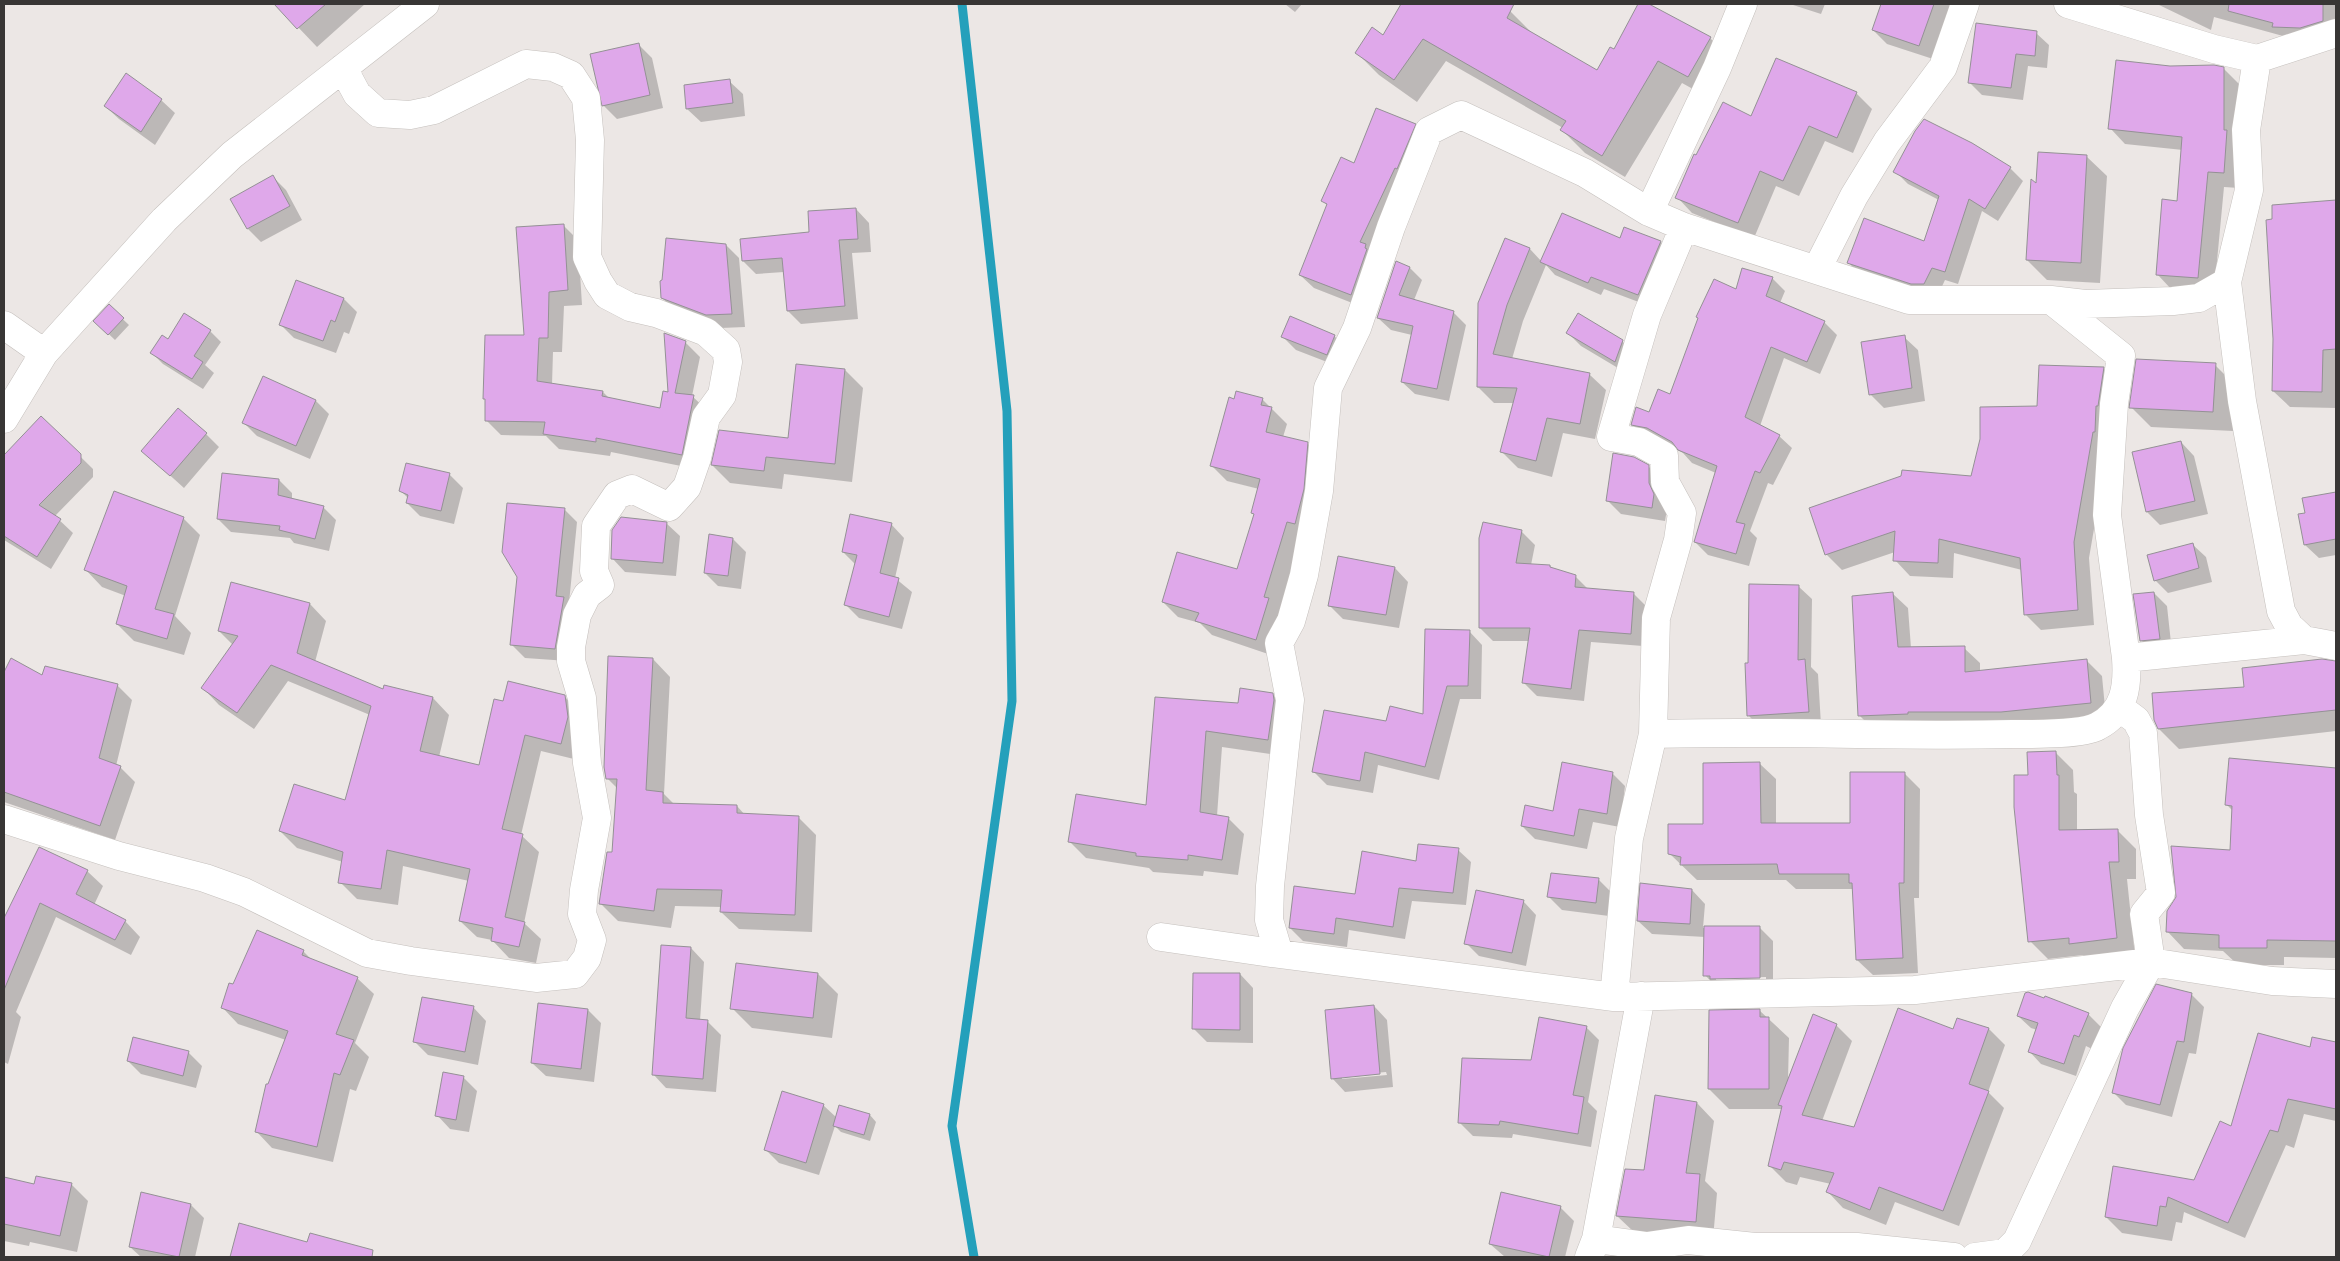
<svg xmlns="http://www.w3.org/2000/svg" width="2340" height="1261" font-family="Jost,sans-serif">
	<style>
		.shadow { fill: #0003; fill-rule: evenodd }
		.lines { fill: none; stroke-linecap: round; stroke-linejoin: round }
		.stream { stroke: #24a0bb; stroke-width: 9 }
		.building { fill: #dfa8ea; stroke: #949195 }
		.minor-casing { stroke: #c5c0bd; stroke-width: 29 }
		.minor { stroke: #fff; stroke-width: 28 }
	</style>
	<rect width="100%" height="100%" fill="#ece7e5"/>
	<!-- shadow -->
	<path class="shadow" d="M276 4H365L317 47Z
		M1285 4H1302L1295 12Z
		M1402 4H1480L1489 9 1492 4H1498L1510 11 1533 34 1597 71 1614 51 1640 4H1647L1710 38 1733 61 1711 99 1682 83 1625 177 1585 153 1562 130 1563 128 1446 61 1417 102 1379 75 1356 52 1384 37Z
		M1790 4H1825L1821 14Z
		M1882 4H1948L1950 7 1933 59 1887 44 1873 30Z
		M2157 4H2336V36L2289 41 2283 36 2214 17 2211 30Z
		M2036 33 2049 45 2047 68 2028 66 2023 100 1982 95 1969 82Z
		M638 44 652 58 663 108 617 119 604 106 591 55Z
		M2170 67 2223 68 2239 84V188L2224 187 2214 293 2172 290 2157 274 2179 202 2183 150 2125 144 2110 128Z
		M729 81 743 94 745 116 701 122 687 109Z
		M1856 93 1872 109 1853 153 1825 141 1799 196 1776 186 1754 238 1692 213 1677 197 1696 156 1752 118Z
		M161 100 175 113 155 145 119 119 105 106Z
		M1415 125 1428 138 1365 308 1314 288 1300 275 1327 205 1323 201 1354 165Z
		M2086 156 2107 176 2100 283 2047 280 2027 260 2037 185Z
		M2010 168 2023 181 1998 221 1982 211 1958 284 1945 280 1937 297 1861 276 1848 262 1924 242 1939 200 1908 184 1895 171Z
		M273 177 286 190 302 220 261 242 248 229Z
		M2336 201V408L2290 407 2273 391V206Z
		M856 209 869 223 871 252 852 253 858 319 801 324 788 311 784 272 756 274 743 261 811 234Z
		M563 225 578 240 582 305 564 306 562 352H553L552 385 603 392 610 399 662 409 670 393 685 342 700 357 692 396 708 411 696 469 611 452 610 456 559 449 546 436 501 435 486 420 526 336Z
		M1506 240 1530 249 1542 262 1621 240 1661 242 1674 255 1652 307 1604 289 1601 295 1555 275 1546 265 1523 321 1512 359 1590 375 1606 390 1595 439 1563 433 1552 477 1518 468 1502 452 1514 403H1494L1478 387Z
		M726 245 739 258 745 327 721 328 676 311 662 298 663 282Z
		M1410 268 1422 280 1414 300 1454 313 1466 325 1449 401 1415 394 1402 382 1412 335 1391 330 1378 318Z
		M1772 278 1785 291 1780 303 1824 322 1837 335 1820 374 1784 358 1760 426 1779 436 1792 448 1773 485 1768 483 1750 531 1757 538 1749 566 1708 555 1695 542 1716 473 1692 463 1683 453 1661 441 1645 437 1632 424 1650 414 1671 395 1737 291Z
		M344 299 357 312 349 334 344 332 336 353 294 338 281 325Z
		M109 306 129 325 115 340 95 321Z
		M210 331 221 342 205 365 214 373 203 389 163 364 152 353 168 341Z
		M1567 332 1622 341 1636 355 1628 374 1581 346Z
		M1334 336 1348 349 1340 367 1296 350 1283 337Z
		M1904 337 1918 350 1925 401 1884 408 1870 394Z
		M2215 365 2235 385 2233 431 2151 427 2131 407Z
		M2103 368 2119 384 2089 558 2094 625 2041 630 2025 614 2022 570 1954 553 1953 578 1910 576 1895 560V552L1842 570 1827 555 1811 509 1972 477 2039 407Z
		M845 370 863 388 852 482 784 474 782 489 730 483 712 465 789 439Z
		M1237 393 1263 400 1287 424 1283 437 1307 443 1322 458 1271 655 1212 635 1200 623 1178 617 1163 602 1238 571 1255 515 1253 513 1259 489 1227 481 1212 466Z
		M316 401 329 414 310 459 257 436 244 423Z
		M41 418 93 469V477L55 516 73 533 51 569 4 540V456Z
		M206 434 219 447 184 488 143 451Z
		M2181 442 2194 456 2208 514 2160 525 2147 512 2133 453Z
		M1648 466 1662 480 1667 509 1665 521 1621 514 1608 501Z
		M449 474 463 488 454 524 420 516 407 503 408 498 401 491Z
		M279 480 292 493V499L323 507 336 520 329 551 294 543 290 538 231 532 218 519Z
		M2336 493V555L2319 558 2305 545 2299 515 2306 514 2303 500Z
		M564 509 577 522 569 603 568 661 525 658 512 645Z
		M183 518 200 535 175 616 191 633 184 655 134 641 117 624 126 596 102 587 85 569Z
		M666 523 680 536 676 576 625 572 612 558Z
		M891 524 904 538 895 578 912 592 902 629 859 618 846 605 856 565 843 552Z
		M1522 532 1535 545 1531 565 1550 566 1554 570 1575 576 1589 590 1634 594 1647 607 1643 646 1591 642 1584 701 1537 696 1524 683 1529 641H1493L1480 628Z
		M733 539 746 552 741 589 718 586 705 573Z
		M2192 544 2206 557 2212 582 2168 593 2155 580Z
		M1339 558 1395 568 1408 582 1399 628 1343 619 1330 606Z
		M1798 586 1812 599 1811 667 1818 674 1821 725 1762 729 1749 716 1750 664Z
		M1892 593 1908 608 1911 648H1964L1980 663V671L2087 661 2102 676 2106 718 1875 731 1860 716Z
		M2154 593 2167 606 2172 652 2154 654 2141 640Z
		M310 604 326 621 315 662 384 691 433 698 449 715 439 757 479 766 504 703 564 696 581 713 578 760 541 751 521 835 539 852 524 923 541 939 536 963 509 958 492 940 477 937 460 921 469 881 403 866 398 905 357 899 340 882 343 862 297 848 280 831 346 801 370 715 288 681 254 729 219 705 203 688 233 645 219 631Z
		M1469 631 1482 645 1481 699H1460L1439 780 1378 765 1373 793 1327 785 1314 772 1387 722 1424 716Z
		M653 659 670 677 664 794 675 805 737 806 745 815 798 817 816 835 812 932 739 929 721 912 722 907 675 906 671 928 618 921 600 903 613 854 618 789 607 778Z
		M12 660 43 677 117 685 132 700 116 766 120 767 135 782 115 840 4 802V675Z
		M2322 660 2336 662V731L2179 749 2159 729 2245 688Z
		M1272 694 1288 710 1284 756 1222 747 1217 816 1228 818 1244 834 1238 875 1204 871 1203 876 1153 872 1149 868 1086 858 1070 842 1147 806 1156 699 1239 704Z
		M2055 752 2073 770 2074 792 2077 794V831H2118L2136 849V879H2127L2135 956 2088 961 2083 955 2048 959 2030 941Z
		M2231 760 2336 769V958L2284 957V965H2238L2223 951 2184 949 2167 931 2232 851 2233 811 2227 805Z
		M1760 764 1776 779V824H1851L1904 773 1920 789 1919 898H1914L1918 973 1873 975 1857 960 1854 889H1796L1786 880H1697L1670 854 1704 825Z
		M1612 773 1625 786 1620 827 1593 822 1587 849 1535 839 1522 826 1554 812Z
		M1458 850 1471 862 1466 905 1412 901 1405 939 1349 930 1347 947 1303 941 1290 928 1418 862Z
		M87 871 103 886 94 905 125 921 140 937 131 955 56 917 16 1012 21 1017 8 1064 4 1062V915L6 916Z
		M1599 880 1612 893 1609 916 1562 910 1549 897Z
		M1692 890 1705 904 1703 928H1760L1773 941V991L1718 989 1705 975V937L1652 934 1638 921ZM1766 977V979L1716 980V978Z
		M1523 901 1536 915 1526 966 1479 956 1466 943Z
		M691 948 704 962 700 1021H707L721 1035 716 1092 666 1088 653 1074Z
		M303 951 313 961 357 978 374 994 355 1043 369 1057 356 1091 350 1089 333 1162 272 1148 256 1131 268 1086 286 1040 238 1024 222 1007 234 986Z
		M818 974 838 994 832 1038 752 1028 732 1008Z
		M1240 974 1253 988V1043L1207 1042 1194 1029Z
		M2191 994 2204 1007 2196 1054 2189 1053 2172 1117 2126 1105 2113 1092Z
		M2046 998 2088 1014 2101 1027 2092 1049 2086 1046 2076 1076 2041 1064 2029 1051 2037 1030 2031 1028 2018 1016Z
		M1374 1006 1387 1020 1393 1087 1345 1092 1332 1078ZM1386 1072 1387 1075 1342 1079V1076Z
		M473 1007 486 1021 478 1065 428 1055 415 1042Z
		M588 1010 601 1023 594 1082 546 1076 532 1063Z
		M1759 1010 1789 1038 1788 1081 1836 1025 1852 1041 1822 1121 1854 1128 1954 1031 1958 1020 1989 1029 2005 1045 1988 1092 2004 1108 1959 1226 1895 1202 1886 1225 1843 1208 1828 1192 1831 1184 1800 1177 1797 1185 1786 1182 1770 1166 1782 1109H1729L1709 1089Z
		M1586 1027 1599 1040 1588 1102 1597 1111 1591 1147 1513 1134 1512 1138 1473 1136 1459 1122 1532 1062Z
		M2313 1038 2336 1043V1121L2304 1114 2294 1148 2286 1145 2245 1238 2184 1212 2182 1223 2176 1222 2172 1241 2122 1233 2106 1217 2195 1181 2232 1127 2311 1049Z
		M134 1039 189 1053 202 1066 196 1088 141 1074 128 1061Z
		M463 1077 477 1091 469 1132 450 1129 437 1115Z
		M1697 1103 1714 1121 1705 1181 1717 1193 1713 1239 1635 1233 1617 1216 1645 1171Z
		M823 1105 837 1118 870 1115 876 1122 870 1141 841 1132 835 1126 819 1175 779 1163 765 1149Z
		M4 1179 35 1186 71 1184 88 1201 77 1252 30 1242 29 1246 4 1241Z
		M191 1205 204 1218 195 1257H141L130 1247Z
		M1560 1207 1574 1221 1565 1257H1505L1490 1244Z
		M240 1224 308 1243H341L356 1257H231Z"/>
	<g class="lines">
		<!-- stream -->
		<path class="stream" d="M962 4 1007 411 1012 701 952 1126 974 1257"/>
	</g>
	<!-- building -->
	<path class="building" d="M274 4H326L297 29Z
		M1401 4H1514L1507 18 1597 70 1610 47 1614 49 1638 4H1649L1711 37 1688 77 1658 61 1602 156 1560 130 1566 121 1423 39 1394 80 1355 53 1372 27 1383 35Z
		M1881 4H1934L1919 46 1872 30Z
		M2229 4H2323V21L2300 28 2272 27 2273 23 2228 11Z
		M1976 23 2037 31 2035 56 2016 54 2011 88 1968 83Z
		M639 43 650 95 602 106 590 54Z
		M1776 58 1857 92 1837 138 1809 126 1783 181 1760 171 1738 223 1675 198 1694 154 1696 155 1723 102 1751 116Z
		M2116 60 2170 66 2214 65 2224 67V130H2227L2224 173 2208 172 2198 278 2156 275 2162 199 2177 201 2182 137 2108 129Z
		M126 73 162 99 141 132 104 106Z
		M730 79 733 103 686 109 684 85Z
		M1376 108 1416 124 1397 169 1395 168 1360 242 1366 244 1365 248 1367 249 1351 295 1299 275 1327 204 1321 201 1341 157 1354 163Z
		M1924 119 1972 143 2011 167 1985 209 1969 199 1945 272 1932 268 1924 284H1911L1847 263 1864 218 1924 241 1939 196 1893 172 1915 131Z
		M2038 152 2087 155 2081 263 2026 260 2031 179 2036 183Z
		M273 175 290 206 247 229 230 199Z
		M2336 200V349L2323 350 2322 392 2272 391 2273 339 2266 220 2272 219V205Z
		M856 208 858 239 839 240 845 306 787 311 782 258 742 261 740 239 809 232 808 211Z
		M1562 213 1620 238 1624 227 1661 241 1638 295 1591 277 1588 283 1540 262Z
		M564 224 568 290 549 292 548 338H539L537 381 603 391 602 396 660 408 663 391 668 392 664 333 686 341 675 393 694 395 682 455 596 438V442L543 434 545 422 485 421V399H483L485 335H524L516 227Z
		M666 238 726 244 732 314 706 315 661 298 660 281 662 280Z
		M1505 238 1530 248 1507 305 1493 354 1590 373 1580 424 1547 418 1536 461 1500 452 1517 388 1477 387 1478 303Z
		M1396 261 1410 267 1399 295 1454 311 1437 389 1401 382 1413 326 1377 318Z
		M1742 268 1773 277 1766 296 1825 321 1807 362 1771 347 1745 417 1780 435 1760 473 1755 471 1736 522 1745 524 1736 554 1694 542 1717 466 1678 450 1672 442 1647 428 1631 425 1636 407 1649 412 1658 389 1670 394 1698 318 1696 317 1714 279 1736 289Z
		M296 280 344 298 335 322 331 320 323 341 279 325Z
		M109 304 124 318 108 335 93 321Z
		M184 313 211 330 194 356 203 362 192 379 150 353 162 335 168 339Z
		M1578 313 1623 340 1615 362 1566 333Z
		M1290 316 1335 335 1327 355 1281 337Z
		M1905 335 1912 388 1869 395 1861 342Z
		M2136 359 2216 363 2213 412 2129 408Z
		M796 364 845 369 835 464 766 457 764 471 711 465 719 430 788 438Z
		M2039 365 2104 367 2098 406H2096L2095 432H2093L2074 542 2078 610 2024 615 2020 558 1939 539 1938 563 1893 561 1895 531 1825 555 1809 508 1901 476 1902 470 1971 476 1980 439V407L2037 406Z
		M263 376 316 400 296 446 242 423Z
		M1236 391 1263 398 1261 405 1272 407 1266 432 1308 442 1304 489 1295 524 1287 522 1264 597 1269 598 1256 640 1195 621 1199 613 1162 602 1177 552 1237 569 1254 514 1251 513 1260 479 1210 466 1229 397 1234 399Z
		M178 408 207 433 170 476 141 451Z
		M41 416 81 454V463L39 505 61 519 37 557 4 536V455Z
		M2181 441 2195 501 2146 512 2132 452Z
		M1613 453 1634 457 1649 465V483L1654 494 1652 508 1606 501Z
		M406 463 450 473 441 511 406 503 408 495 399 491Z
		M222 473 279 479 278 495 324 506 315 539 279 530 280 526 217 519Z
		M114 491 184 517 155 609 174 614 167 639 116 624 127 586 84 570Z
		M2336 492V539L2304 545 2298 514 2305 513 2302 498Z
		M507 503 565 508 556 596 564 597 555 649 510 645 517 577 502 552Z
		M850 514 892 523 880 573 899 578 889 617 844 605 857 555 842 552Z
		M621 517 667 522 663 563 611 559 612 530Z
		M1483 522 1522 530 1516 563 1550 565V567L1576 575 1575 587 1634 592 1631 634 1579 630 1571 689 1522 683 1530 628H1479V538Z
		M709 534 733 538 728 576 704 573Z
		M2193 543 2199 568 2154 581 2147 555Z
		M1338 556 1395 567 1386 615 1328 606Z
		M231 582 310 603 297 653 383 689 384 685 433 697 420 751 479 765 494 699 503 701 508 681 565 695 568 717 561 744 525 735 502 829 523 834 505 917 525 922 519 947 491 941 493 928 459 921 470 869 387 850 381 889 338 883 343 852 279 831 294 784 345 800 371 706 271 665 237 713 201 688 238 636 218 631Z
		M1749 584 1799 585 1798 660 1805 659 1809 712 1747 716 1745 663H1748Z
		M1893 592 1898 647 1965 646V672L2087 659 2091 703 2001 712H1908V714L1858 716 1852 596Z
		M2154 592 2160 639 2140 641 2133 594Z
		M1425 629 1470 630 1468 686H1447L1425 767 1365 752 1360 781 1312 772 1324 710 1386 721 1390 706 1423 714Z
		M608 656 653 658 646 790 663 792V803L737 805V813L799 816 795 915 720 912 722 890 657 889 654 911 599 904 607 852H612L617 779H606L604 767Z
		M11 658 42 675 45 666 118 684 99 758 121 766 100 826 4 792V672Z
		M2322 659 2336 661V710L2158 729 2154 720 2152 693 2244 687 2242 668Z
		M1240 688 1273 693 1274 700 1268 740 1206 731 1200 812 1229 817 1222 860 1188 855V860L1136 856V853L1068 842 1076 794 1146 805 1155 697 1238 703Z
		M2056 751 2057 775H2059V830L2118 829 2119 862H2109L2117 938 2069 944V938L2028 942 2014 807V775H2028L2027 752Z
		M2229 758 2336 768V941L2267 940V948H2219V935L2166 932 2167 911 2176 897 2171 846 2230 850 2232 806 2225 805Z
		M1562 762 1613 772 1607 814 1579 809 1574 836 1521 826 1525 805 1553 811Z
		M1760 762 1761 823H1850V772H1905L1904 883H1899L1903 958 1856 960 1852 883H1849V874H1779L1777 864 1680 865 1681 857 1668 854V824H1703V763Z
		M1418 844 1459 848 1453 893 1399 888 1393 927 1336 918 1334 934 1289 928 1294 886 1355 894 1362 851 1416 861Z
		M39 847 88 870 76 894 126 920 115 940 40 903 4 990V918Z
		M1551 873 1599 878 1596 903 1547 897Z
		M1640 883 1692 889 1690 924 1637 921Z
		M1476 890 1524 900 1512 953 1464 944Z
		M1704 926H1760V978L1710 979V976H1703Z
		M257 930 304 950 302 955 358 977 336 1034 354 1040 340 1075 334 1073 317 1147 255 1132 266 1084H268L288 1031 221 1008 229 983 233 984Z
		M661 945 691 947 686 1018 708 1020 703 1079 652 1075Z
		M736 963 818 973 813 1018 730 1009Z
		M1193 973H1240V1030L1192 1029Z
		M2156 984 2192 993 2184 1042 2177 1041 2160 1105 2112 1093 2123 1048Z
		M2028 992 2044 998 2045 996 2089 1013 2079 1037 2074 1035 2064 1064 2028 1052 2038 1023 2017 1016 2025 993Z
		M422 997 474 1006 465 1052 413 1042Z
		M538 1003 588 1009 581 1069 531 1063Z
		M1374 1005 1380 1074 1331 1079 1325 1010Z
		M1898 1008 1953 1029 1957 1018 1989 1028 1969 1084 1989 1091 1943 1211 1879 1187 1870 1210 1826 1192 1834 1173 1784 1162 1781 1170 1768 1166 1782 1106 1778 1105 1813 1014 1837 1024 1802 1115 1854 1127Z
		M1760 1009V1017H1769V1089H1708L1709 1010Z
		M1539 1017 1587 1026 1573 1095 1584 1097 1578 1134 1500 1121 1499 1125 1458 1123 1462 1058 1531 1060Z
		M2258 1033 2310 1047 2312 1037 2336 1042V1109L2288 1099 2278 1132 2270 1130 2228 1223 2168 1197 2166 1207 2160 1206 2157 1226 2105 1217 2113 1166 2194 1180 2220 1121 2231 1126Z
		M133 1037 189 1051 183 1076 127 1061Z
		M443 1072 464 1076 456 1120 435 1116Z
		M782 1091 824 1104 806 1163 764 1150Z
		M1655 1095 1697 1102 1686 1173 1700 1174 1696 1222 1616 1216 1625 1169 1644 1170Z
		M839 1105 870 1114 864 1135 833 1126Z
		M36 1176 72 1183 60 1236 4 1224V1177L34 1184Z
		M141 1192 191 1204 179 1257 129 1247Z
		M1501 1192 1561 1206 1549 1257 1489 1244Z
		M239 1223 307 1242 310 1233 373 1250 372 1257H230Z"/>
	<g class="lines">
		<defs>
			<path id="minor" d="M2068 4 2214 49 2257 59 2336 33
				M2257 59 2246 130 2249 190 2227 282 2242 401 2281 611 2289 626 2304 640
				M1649 212 1717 68 1743 4
				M1817 269 1854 196 1887 142 1943 67 1965 4
				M4 325 44 353
				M4 419 44 353 164 220 232 155 425 4
				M2126 658 2304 640 2336 646
				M1653 734C1773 730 1892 737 2012 734 2032 734 2082 735 2098 726 2125 712 2128 686 2126 658L2107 515 2114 404 2121 356 2051 300
				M4 819 119 856 205 878 244 892 367 953 411 961 536 978 575 974 587 958 592 940 582 914 584 890 597 818 587 763 582 698 571 661V647L577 615 587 595 600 585 594 571 596 526 617 495 632 489 669 507 687 487 697 458 706 417 722 395 728 362 726 350 706 332 656 313 630 307 607 295 598 281 587 257 590 140 586 98 571 75 553 67 526 64 434 110 410 115 378 113 357 94 343 68
				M1161 937 1279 954 1614 997 1915 990 2151 962 2272 981 2336 984
				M1279 954 1269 920 1270 886 1290 700 1279 643 1291 621 1304 575 1319 491 1328 388 1357 328 1391 227 1429 131 1461 115 1585 173 1649 212 1684 227 1909 300H2051L2085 304 2173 301 2199 298 2227 282
				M1614 997 1629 838 1653 734 1656 618 1678 540 1682 513 1665 482 1664 456 1639 442 1611 437 1647 315 1684 227
				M1596 1239 1647 1246 1688 1240 1755 1247H1857L1954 1257
				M1589 1257 1596 1239 1641 996
				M1975 1257 2005 1253 2017 1241 2125 1008 2151 962 2144 914 2161 893 2149 815 2143 733 2136 720 2120 708"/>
		</defs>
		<!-- minor casing -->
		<use href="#minor" class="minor-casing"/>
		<!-- minor -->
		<use href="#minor" class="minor"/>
	</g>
	<!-- border -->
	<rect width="2340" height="1261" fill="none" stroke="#383635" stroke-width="10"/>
</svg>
